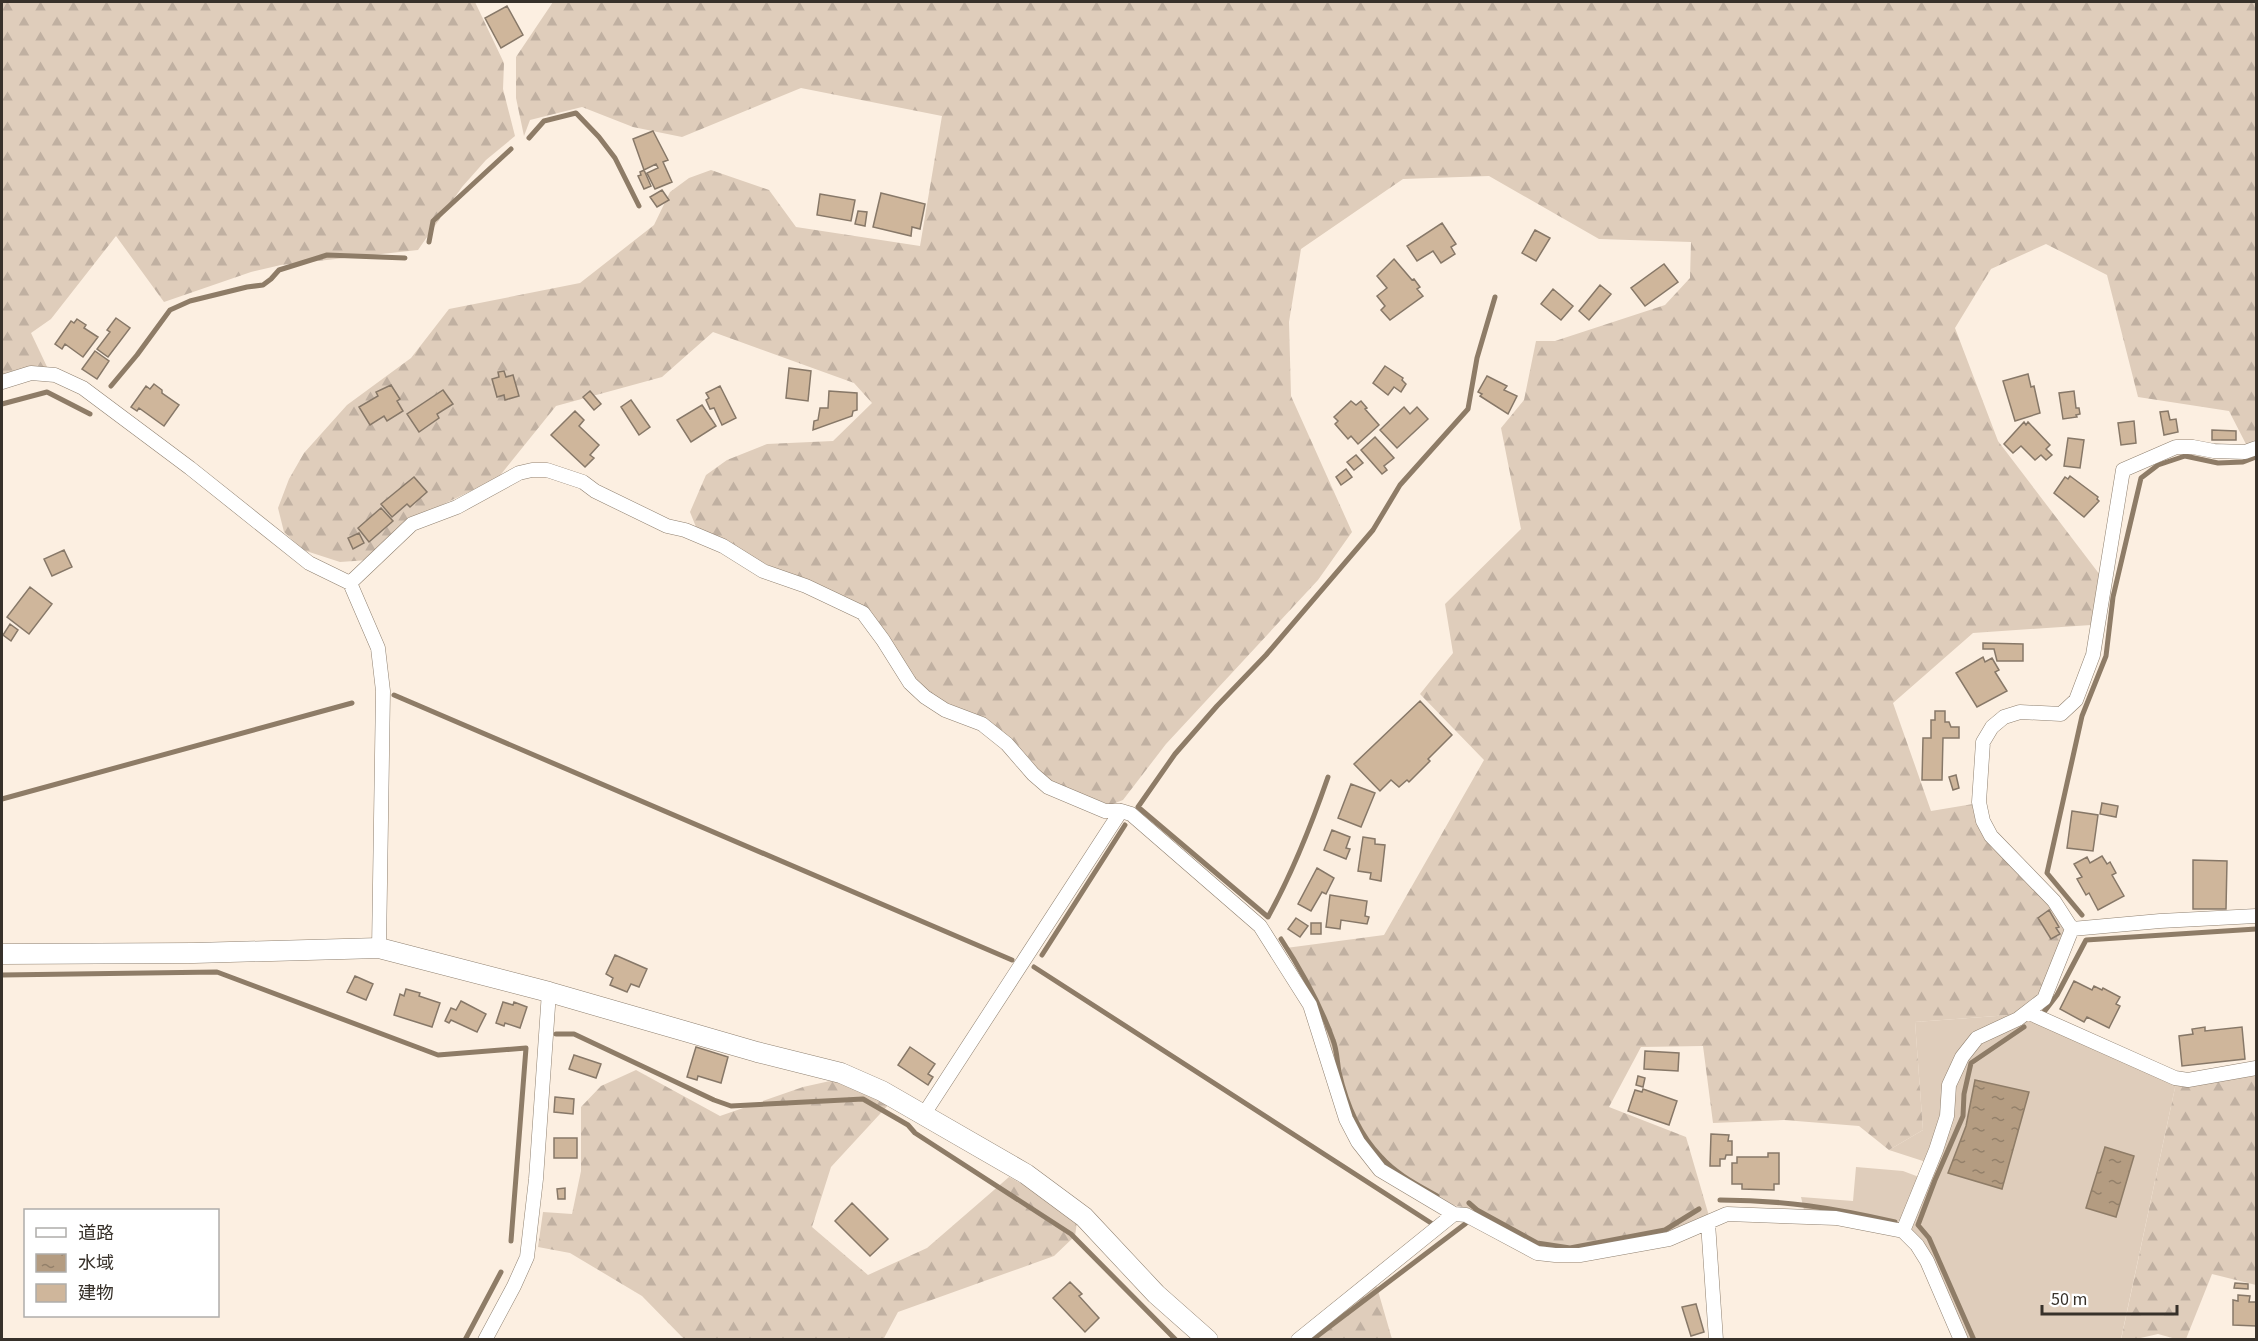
<svg xmlns="http://www.w3.org/2000/svg" width="2258" height="1341" font-family="'Source Sans 3','Noto Sans JP',sans-serif">
	<style>
		.grass { fill: #dfcdbb }
		.forest { fill: url(#forest-firs) }
		.water { fill: url(#water-ripples); stroke: #8e7c67; stroke-width: 1.5 }
		.lines { fill: none; stroke-linecap: round; stroke-linejoin: round }
		.stream { stroke: #8e7c67; stroke-width: 5 }
		.building { fill: #cfb69b; stroke: #877868; stroke-width: 1.5 }
		.street-casing { stroke: #8f8070; stroke-width: 15 }
		.secondary-casing { stroke: #8f8070; stroke-width: 21 }
		.street { stroke: #fff; stroke-width: 14 }
		.secondary { stroke: #fff; stroke-width: 20 }
	</style>
	<defs>
		<pattern id="forest-firs" width="22" height="20" patternUnits="userSpaceOnUse" patternTransform="scale(1.5)"><rect width="22" height="20" fill="#dfcdbb"/><path d="M5 1l3.5 6h-7zM16 11l3.5 6h-7z" fill="#c0b0a1"/></pattern>
		<pattern id="water-ripples" width="26" height="14" patternUnits="userSpaceOnUse" patternTransform="scale(1.5)"><rect width="26" height="14" fill="#b49c81"/><path d="M2 4q2-2 4 0t4 0M15 11q2-2 4 0t4 0" fill="none" stroke="#93806a"/></pattern>
	</defs>
	<rect width="100%" height="100%" fill="#fcefe1"/>
	<!-- grass -->
	<path class="grass" d="M2010 1015 1980 1032 1958 1053 1943 1121 1926 1162 1889 1150 1923 1130 1915 1022Z
		M2031 1018 2176 1083 2121 1339H1967L1911 1230C1923 1195 1938 1161 1949 1126 1956 1105 1952 1078 1965 1059 1980 1038 2008 1028 2031 1018Z
		M1856 1167 1903 1171 1919 1177 1901 1219 1892 1227 1804 1210 1801 1197 1853 1201Z"/>
	<!-- forest -->
	<path class="forest" d="M2 2H475L504 63 503 89 515 136 486 160 462 187 418 250 281 265 251 272 164 302 116 236 51 319 31 333 49 371 2 377Z
		M553 2H2256V444L2248 448 2229 411 2138 397 2107 275 2046 244 1991 269 1955 328 1998 441 2100 575 2091 625 1973 633 1893 703 1931 811 1973 804 2066 928 2035 1004 2010 1015 1915 1022 1923 1130 1889 1150 1859 1126 1784 1120 1713 1123 1703 1046 1641 1047 1609 1107 1686 1137 1709 1216 1667 1236 1573 1250 1540 1249 1462 1207 1444 1203 1393 1174 1376 1158 1362 1139 1350 1114 1316 1005 1286 948 1384 935 1484 760 1420 694 1453 653 1445 604 1521 529 1501 428 1524 400 1536 341H1555L1665 305 1690 278 1691 242 1599 239 1489 176 1403 179 1301 249 1289 322 1291 396 1352 532 1318 580 1166 744 1123 800 1110 805 1049 781 1013 740 988 721 946 704 918 683 866 611 820 587 763 563 698 532 690 512 706 475 727 460 767 444 833 441 872 403 854 383 713 332 662 377 556 406 498 478 402 524 368 560 340 562 303 550 284 532 278 508 289 479 304 453 347 405 411 358 449 309 580 283 654 225 670 192 689 178 711 170 769 190 796 227 920 246 942 116 801 88 682 137 633 127 582 107 530 120 524 136 516 98V57Z
		M636 1070 720 1116 803 1087 839 1079 891 1102 831 1167 812 1227 868 1275 927 1248 1009 1177 1028 1187 1077 1222 1075 1236 1054 1256 898 1312 883 1340 684 1339 642 1296 570 1253 538 1247 543 1212 572 1214 581 1171V1107L601 1086Z
		M2256 1073V1285L2212 1274 2186 1339H2176L2158 1334 2136 1339 2121 1340 2176 1083Z
		M1376 1284 1392 1339H1306Z"/>
	<!-- water -->
	<path class="water" d="M1975 1080 2029 1092 2002 1189 1948 1173 1966 1126Z
		M2105 1147 2134 1156 2116 1217 2086 1208Z"/>
	<g class="lines">
		<!-- stream -->
		<path class="stream" d="M529 138 544 121 576 113 599 137 615 158 639 206
			M429 242 433 221 511 149
			M111 386 137 355 170 310 190 301 247 287 263 285 271 279 279 270 327 255 405 258
			M2 404 47 392 90 414
			M394 695 1012 960
			M1328 777C1311 826 1293 872 1268 917L1138 807 1175 754 1217 706 1266 655 1373 530 1400 485 1468 409 1477 358 1495 297
			M2 799 352 703
			M2082 915 2047 873 2082 716 2106 656 2113 597 2141 478 2158 465 2185 456 2218 463 2243 462 2256 457
			M1281 939C1302 971 1320 1004 1333 1040 1337 1050 1337 1061 1339 1072 1346 1103 1359 1134 1381 1157 1396 1174 1418 1185 1437 1196
			M1042 955 1125 825
			M1034 967 1431 1223
			M2 975 217 972 438 1055 526 1048 511 1241
			M2044 1012 2057 995 2086 940 2256 929
			M556 1034H574L714 1100 731 1106 863 1099 908 1125 915 1133 1071 1234 1176 1340
			M1720 1200C1783 1200 1834 1208 1895 1222
			M1469 1203 1477 1210
			M465 1340 501 1272
			M1312 1340 1465 1224 1477 1210 1537 1243 1570 1248 1665 1230 1699 1209
			M1974 1340 1929 1238 1918 1225 1935 1180 1963 1116 1964 1094 1971 1063 2024 1027"/>
	</g>
	<!-- building -->
	<path class="building" d="M507 6 523 35 501 48 485 18Z
		M653 131 668 160 663 162 672 182 655 189 647 173 658 168 656 164 644 170 633 139Z
		M644 170 651 186 644 189 638 176 641 175 640 172Z
		M662 190 669 200 657 207 650 197Z
		M881 193 925 204 920 229 912 227 911 236 873 227Z
		M820 194 855 200 851 221 817 215Z
		M858 211 867 212 865 226 855 224Z
		M1442 223 1456 244 1451 247 1455 254 1441 263 1433 251 1417 261 1407 246Z
		M1535 230 1550 238 1536 261 1522 253Z
		M1394 259 1412 280 1414 279 1420 287 1417 289 1423 296 1390 320 1381 310 1385 306 1377 296 1387 288 1377 276Z
		M1664 264 1678 282 1645 306 1631 288Z
		M1600 285 1611 294 1589 320 1579 311Z
		M1553 289 1573 306 1561 320 1541 304Z
		M116 318 130 328 108 357 97 349 110 332 107 330Z
		M77 319 86 325 84 328 98 337 83 357 65 344 62 349 55 344 71 321 74 323Z
		M95 351 109 361 97 379 82 369Z
		M1385 366 1403 378 1402 380 1406 384 1401 392 1394 387 1388 395 1373 383Z
		M789 368 811 371 808 401 786 398Z
		M504 371 506 377 513 375 519 396 505 400 504 395 497 397 492 379 499 377 498 372Z
		M2028 374 2031 387 2034 386 2040 413 2015 421 2003 381Z
		M1487 376 1507 386 1504 390 1517 396 1508 414 1480 396 1482 394 1478 392Z
		M154 384 162 390V393L179 405 164 426 139 408 137 411 131 407 146 386 150 389Z
		M391 385 400 399 397 401 403 411 387 421 384 416 370 425 359 407 378 396 376 392Z
		M720 386 736 418 722 425 714 408 710 409 706 400 709 398 706 393Z
		M443 390 453 404 437 414 439 418 419 432 407 414Z
		M590 391 601 404 594 410 583 397Z
		M829 391 857 393V410L853 411 852 416 813 430 814 421 818 420 820 408H828Z
		M2074 391 2076 408H2079L2080 414 2076 415 2077 417 2063 419 2059 393Z
		M631 400 650 427 639 435 621 407Z
		M1351 401 1356 405 1361 401 1367 408 1365 409 1379 425 1358 444 1351 436 1348 439 1335 424 1338 421 1334 417Z
		M702 405 716 426 691 442 677 420Z
		M1404 407 1410 414 1417 407 1428 419 1397 448 1380 430Z
		M575 411 584 420 579 426 599 445 590 455 594 458 585 467 551 435Z
		M2168 411 2170 420 2176 419 2178 432 2164 435 2160 412Z
		M2134 421 2136 443 2121 445 2118 423Z
		M2024 422 2026 425 2028 422 2050 445 2046 449 2052 455 2046 460 2041 455 2035 460 2021 446 2013 453 2004 444Z
		M2212 430 2236 431V440H2212Z
		M1375 437 1394 458 1384 466 1387 470 1382 474 1361 450Z
		M2068 438 2084 440 2080 468 2064 466Z
		M1356 455 1363 463 1354 470 1347 462Z
		M1346 469 1352 477 1341 485 1336 477Z
		M2070 476 2098 497 2097 499 2099 501 2084 517 2054 493 2065 477 2068 479Z
		M414 477 427 492 410 507 407 504 392 517 381 504Z
		M381 508 393 521 369 542 358 528Z
		M359 533 364 543 353 549 348 538Z
		M64 550 72 567 52 576 44 559Z
		M30 587 52 604 29 634 7 617Z
		M10 624 18 630 11 641 3 635Z
		M1983 643 2023 644V661H1997L1994 649H1983Z
		M1983 657 1985 662 1992 658 1999 670 1995 672 2007 691 1977 707 1956 673Z
		M1420 701 1452 735 1428 759 1430 761 1409 782 1407 780 1399 787 1391 780 1380 791 1354 764Z
		M1935 711H1945V722H1949L1951 727H1959V738H1943L1942 780H1922L1923 738H1931V720H1935Z
		M1956 775 1959 788 1953 790 1949 777Z
		M1351 784 1375 793 1361 827 1338 818Z
		M2102 803 2118 806 2116 817 2100 814Z
		M2072 811 2098 815 2093 851 2067 848Z
		M1332 830 1350 837 1346 848 1350 849 1346 859 1324 850Z
		M1363 837 1375 839V844L1385 845 1381 881 1370 879 1371 873 1358 871Z
		M2102 856 2107 864 2110 862 2116 873 2112 875 2124 896 2098 910 2089 893 2086 895 2077 879 2082 877 2074 864 2087 857 2090 863Z
		M2193 860 2227 861 2226 909H2193Z
		M1317 868 1334 878 1326 894 1322 892 1311 911 1298 904Z
		M1330 895 1367 901 1365 916 1369 917 1367 924 1341 920 1340 929 1326 927Z
		M2049 910 2059 927 2056 928 2060 934 2051 939 2038 918Z
		M1296 918 1308 926 1300 937 1288 929Z
		M1311 923H1321V934H1311Z
		M615 955 647 969 639 987 631 984 627 992 610 985 613 978 606 974Z
		M355 976 373 984 366 1000 347 992Z
		M2074 981 2092 990 2094 986 2102 990 2103 988 2120 997 2116 1004 2120 1006 2109 1028 2087 1017 2084 1022 2060 1009Z
		M406 989 420 993 419 996 440 1003 432 1027 394 1015 400 994 404 996Z
		M461 1001 486 1014 477 1032 451 1020 449 1023 445 1021 451 1008 456 1010Z
		M503 1002 513 1005 514 1002 527 1007 520 1028 505 1023 504 1026 496 1023Z
		M2205 1027V1031L2242 1027 2245 1059 2182 1066 2179 1036 2193 1034 2192 1029Z
		M696 1047 728 1057 721 1083 698 1076 697 1080 687 1077Z
		M910 1047 935 1064 928 1074 933 1077 928 1085 898 1065Z
		M1645 1051 1679 1053 1678 1071 1644 1069Z
		M574 1055 601 1064 596 1078 569 1069Z
		M1638 1076 1645 1078 1643 1087 1636 1085Z
		M1643 1089 1677 1101 1669 1125 1628 1111 1635 1090 1642 1092Z
		M555 1097 574 1099 573 1114 554 1112Z
		M1711 1134 1729 1135 1728 1141H1732V1155H1726L1725 1159H1720V1166H1710Z
		M554 1138H577V1158H554Z
		M1768 1153H1779V1184H1774V1190L1742 1189V1184H1732V1163H1737V1157H1768Z
		M565 1188V1199H558L557 1189Z
		M852 1203 888 1239 870 1256 835 1221Z
		M1070 1282 1082 1294 1079 1296 1099 1318 1085 1332 1053 1298Z
		M2235 1283 2248 1284V1289L2234 1288Z
		M2238 1295 2250 1296 2249 1302H2256V1326L2233 1325V1300L2238 1301Z
		M1696 1304 1704 1332 1691 1336 1682 1307Z"/>
	<g class="lines">
		<defs>
			<path id="street" d="M2 382 31 373 55 375 83 388 190 468 309 563 350 583 378 648 383 691 379 948
				M350 583 412 524 457 507 519 473 532 470H547L583 482 595 491 667 526 685 530 723 546 763 571 806 586 863 613 883 640 910 683 925 697 945 710 982 724 1007 744 1033 774 1048 787 1105 811H1121L1131 814 1260 926 1310 1005 1346 1119 1358 1142 1380 1170 1454 1214 1466 1215 1537 1253 1555 1255H1580L1669 1239 1727 1214 1836 1218 1903 1231 1917 1245 1927 1261 1961 1340
				M2072 929 2160 921 2256 916
				M2027 1012 2175 1078 2188 1080 2256 1068
				M924 1114 1121 811
				M1708 1223 1716 1340
				M1903 1231 1936 1150 1947 1116 1949 1085 1962 1057 1977 1038 2018 1019 2044 999 2072 929 2054 901 1991 836 1983 821 1979 802 1983 742 1992 727 2004 717 2020 712 2061 714 2076 700 2093 655 2123 470 2176 447H2193L2214 451 2245 452 2256 448
				M485 1340 514 1286 527 1257 536 1179 549 992
				M1298 1340 1454 1214"/>
			<path id="secondary" d="M2 954 194 953 379 948 549 992 757 1052 841 1073 882 1091 1026 1174 1084 1217 1156 1294 1208 1340"/>
		</defs>
		<!-- street casing -->
		<use href="#street" class="street-casing"/>
		<!-- secondary casing -->
		<use href="#secondary" class="secondary-casing"/>
		<!-- street -->
		<use href="#street" class="street"/>
		<!-- secondary -->
		<use href="#secondary" class="secondary"/>
	</g>
	<!-- border -->
	<rect width="2258" height="1341" fill="none" stroke="#37312a" stroke-width="6"/>
	<!-- legend -->
	<rect x="24" y="1209" width="195" height="108" fill="#ffffff" stroke="#afadaa" stroke-width="1.5"/>
	<rect x="36" y="1228" width="30" height="9" fill="#ffffff" stroke="#afadaa" stroke-width="1.5"/>
	<text x="78" y="1239" font-size="18" fill="#37312a">道路</text>
	<rect x="36" y="1254" width="30" height="18" fill="url(#water-ripples)" stroke="#afadaa" stroke-width="1.5"/>
	<text x="78" y="1269" font-size="18" fill="#37312a">水域</text>
	<rect x="36" y="1284" width="30" height="18" fill="#cfb69b" stroke="#afadaa" stroke-width="1.5"/>
	<text x="78" y="1299" font-size="18" fill="#37312a">建物</text>
	<!-- scale -->
	<path d="M2042 1305v9h135v-9" fill="none" stroke="#37312a" stroke-width="3"/>
	<text x="2051" y="1305" font-size="18" fill="#37312a" stroke="#ffffff" stroke-width="4.5" paint-order="stroke">50 m</text>
</svg>
